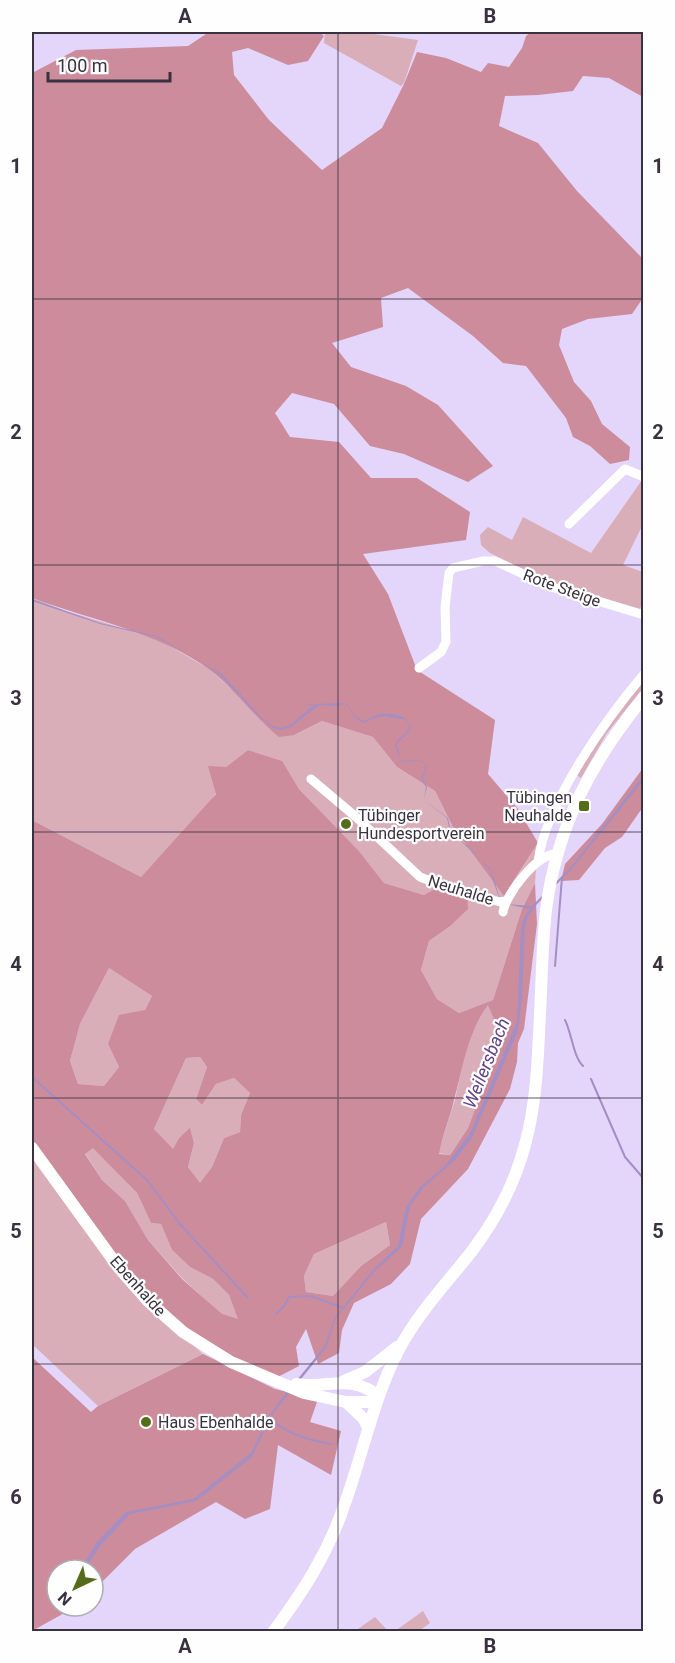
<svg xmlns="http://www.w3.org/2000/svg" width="675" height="1663" font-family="Roboto,sans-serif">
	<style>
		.green { fill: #d9aeb8 }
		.forest { fill: #cd8c9c; fill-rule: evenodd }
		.water { fill: #a48ec4 }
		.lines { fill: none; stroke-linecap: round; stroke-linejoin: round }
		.stream { stroke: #a48ec4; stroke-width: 2 }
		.minor { stroke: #fff; stroke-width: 9 }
		.tertiary { stroke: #fff; stroke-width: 12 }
		.grid { fill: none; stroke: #383240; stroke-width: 1.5; stroke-opacity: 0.55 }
		.poi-dot { fill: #576c1b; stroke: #fefefe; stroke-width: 2 }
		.labels { text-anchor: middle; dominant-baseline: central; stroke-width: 4.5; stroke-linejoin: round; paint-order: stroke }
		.street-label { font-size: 16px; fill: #383240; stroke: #fefefe }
		.poi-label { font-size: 16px; fill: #383240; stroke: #fefefe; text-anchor: start }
		.water-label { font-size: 18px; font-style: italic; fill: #614287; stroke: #fefefe }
		.neatline { fill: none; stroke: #383240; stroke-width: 2 }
		.grid-label { font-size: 20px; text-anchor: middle; font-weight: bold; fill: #383240 }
	</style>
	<rect width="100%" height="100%" fill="#e4d5fa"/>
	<!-- green -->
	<path class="green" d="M325 32H359L418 40 404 83 401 86 324 43Z
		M642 480H644L643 524 623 565 643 572V601L640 609 548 581 490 553 481 545 480 535 488 527 512 540 523 517 591 553Z
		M32 598 66 611 158 639 209 669 243 700 294 735 322 721 373 737 397 767 435 791 453 827 505 896 538 843 535 883 522 909 493 1000 459 1013 437 999 421 970 429 941 449 927 441 885 424 895 384 883 359 851 299 789 281 761 248 750 226 767 216 793 209 803 141 877 32 820Z
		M643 677V688L607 733 581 778 576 775 590 752Z
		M109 968 152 996 145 1010 108 1044 119 1067 104 1086 78 1084 70 1061 80 1024Z
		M488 1004 500 1034 490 1050 484 1085 468 1128 450 1155 438 1153 455 1100 466 1048 472 1032Z
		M200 1057 207 1067 196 1099 202 1105 216 1084 234 1078 250 1093 241 1115 240 1132 224 1138 212 1167 200 1184 188 1167 194 1143 190 1129 179 1138 173 1150 154 1129 186 1058Z
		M93 1147 137 1193 151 1223 161 1224 172 1250 190 1267 213 1279 229 1295 239 1320 222 1315 182 1278 148 1240 125 1201 102 1180 85 1153Z
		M32 1156 155 1312 203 1354 98 1406 32 1344Z
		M386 1222 390 1245 361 1266 333 1296 306 1292 304 1276 314 1254Z
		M423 1611 430 1623 419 1631H395Z
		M375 1617 388 1631H355Z"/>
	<!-- forest -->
	<path class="forest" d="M209 32H234L236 34 248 32H319L324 36 308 61 288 65 248 48 232 52 234 75 269 120 322 170 382 128 404 84 417 52 446 58 481 72 488 63 509 67 522 48 526 36 531 32H643V97L609 78 583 76 573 91 538 95 505 96 499 126 538 143 577 191 643 259V298L632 314 588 319 562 329 559 345 574 382 591 401 602 424 630 447 629 460 610 464 590 446 573 437 566 418 526 366 503 363 473 336 408 288 381 298 383 327 332 343 351 367 406 386 438 405 493 466 468 482 404 454 370 446 334 404 292 393 275 413 290 437 339 442 371 478H417L470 512 466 540 363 554 388 594 417 670 495 720 488 774 518 809 538 843 504 896 453 827 435 791 397 767 373 737 322 721 294 735 279 737C254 717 236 690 210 670 157 631 93 621 32 598V73L76 50 188 46Z
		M248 750 282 761 299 789 359 851 384 883 424 895 441 885 467 893 468 909 449 927 429 941 421 970 437 999 459 1013 493 1000 522 909 535 883 537 924 524 1029 518 1043 517 1062 510 1089 468 1169 421 1219 410 1264 391 1284 354 1303 342 1330 339 1353 318 1364 306 1329 296 1347 299 1366 272 1380 254 1373 158 1311 32 1148V820L141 877 216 794 208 766 226 767ZM109 968 152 996 145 1010 119 1015 108 1044 119 1067 104 1086 78 1084 70 1061 80 1024ZM488 1005 500 1034 490 1050 484 1085 468 1128 450 1155 439 1154C442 1136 450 1118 454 1100 464 1065 466 1036 488 1005ZM200 1057 207 1067 196 1099 202 1105 216 1084 234 1078 250 1093 241 1115 240 1132 224 1138 212 1167 200 1183 188 1167 194 1143 190 1128 179 1138 173 1149 154 1129 186 1058ZM93 1148 137 1193 151 1223 161 1224 172 1250 190 1267 213 1279 229 1295 238 1319 222 1314 182 1279 148 1240 125 1201 102 1180 85 1154ZM386 1222 390 1245 361 1266 333 1296 306 1292 304 1276 314 1254Z
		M643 768V807L622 837 605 848 579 880 561 881 565 864 602 824Z
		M203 1354 275 1389 318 1399 310 1422 341 1431 331 1475 278 1445 270 1509 245 1519 216 1502 135 1549 93 1591V1570H57V1606H77L32 1631V1357L91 1412 98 1406Z"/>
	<!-- water -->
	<path class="water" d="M32 599 100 623 157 636 222 674 261 717 273 726 281 728 290 725 314 705H301C316 704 331 703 345 703 352 709 354 717 363 721 369 719 376 714 382 714 394 713 410 716 411 729L396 745 399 750 400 759 403 761C410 761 428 757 426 768 426 772 423 775 423 779L427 787 424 800 448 818 450 828 454 835 491 869 500 899 505 904 532 906 570 868 643 776V781L571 870 537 904 528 916 525 927 522 997 518 1031 472 1138 455 1160 424 1187 410 1206 402 1247 376 1270 336 1318 326 1348 272 1415 252 1457 196 1501 130 1514 101 1545 84 1570H80L97 1542 126 1512 193 1499 251 1453 268 1418 278 1403 324 1347 335 1317 373 1270 398 1246 406 1207 413 1197 421 1186 445 1166 470 1133 517 1021 521 929 524 917 530 909 505 904 500 900 492 878 491 871 471 849 454 835 449 828 447 818 424 800 426 787 421 779 425 769V763L420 761 403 762C398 759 399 751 395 746L396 742 409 729V723C397 711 377 716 363 723 354 719 353 711 345 704L335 706 319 705 291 727 280 730 273 728 257 715 220 675 197 659 156 637 100 624 38 603 32 601Z"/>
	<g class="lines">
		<!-- stream -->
		<path class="stream" d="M387 716 402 718
			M555 966 562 877
			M565 1020C572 1034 573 1056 583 1066
			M32 1077 147 1180 180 1224 248 1298
			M591 1079 625 1157 644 1179
			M276 1314 285 1305 289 1297 310 1296 344 1308
			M270 1419C290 1435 307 1440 332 1444"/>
		<!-- minor -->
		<path class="minor" d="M569 524 625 469 644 477
			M419 668 441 652 446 642 445 607 449 573 453 568 483 561H495L551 587 644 615
			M311 779 356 817 420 877 441 885 500 902 505 901
			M538 862C545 804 606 719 644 674
			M503 912C506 894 537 853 557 854"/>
		<!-- tertiary -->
		<path class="tertiary" d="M32 1148 119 1268 148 1301 183 1332 231 1362 304 1393 346 1402H376
			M344 1381 365 1372 397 1347
			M296 1384C330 1389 348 1373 379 1396
			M346 1402 364 1419 368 1428
			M273 1632C303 1592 328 1553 344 1506 363 1454 373 1400 398 1351 418 1313 446 1284 472 1251 497 1218 516 1181 526 1141 537 1099 538 1055 540 1013 542 978 542 944 546 910 557 826 591 762 644 697"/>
	</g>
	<!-- grid -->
	<path class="grid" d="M338 32V1632M32 299H644M32 565H644M32 832H644M32 1098H644M32 1364H644"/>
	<!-- markers -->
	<g class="poi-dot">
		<rect x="578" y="800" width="12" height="12" rx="3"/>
		<circle cx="346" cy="824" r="6"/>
		<circle cx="146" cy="1422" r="6"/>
	</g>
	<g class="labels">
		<!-- street labels -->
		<g class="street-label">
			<text transform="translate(562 588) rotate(20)">Rote Steige</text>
			<text transform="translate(461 890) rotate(17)">Neuhalde</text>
			<text transform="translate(138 1286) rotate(48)">Ebenhalde</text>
		</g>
		<!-- poi labels -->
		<g class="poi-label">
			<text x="572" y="797" text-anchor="end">Tübingen<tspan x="572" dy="18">Neuhalde</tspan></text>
			<text x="358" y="815">Tübinger<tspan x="358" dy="18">Hundesportverein</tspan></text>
			<text x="158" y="1422">Haus Ebenhalde</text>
		</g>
		<!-- water labels -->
		<g class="water-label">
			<text transform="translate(486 1063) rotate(-68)">Weilersbach</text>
		</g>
	</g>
	<!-- border -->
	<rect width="675" height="1663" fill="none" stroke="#fefefe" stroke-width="66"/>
	<!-- north arrow -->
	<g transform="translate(75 1588) rotate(224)"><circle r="28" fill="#fefefe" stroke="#afacb2" stroke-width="1.5"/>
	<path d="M0-4.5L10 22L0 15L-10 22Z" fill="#576c1b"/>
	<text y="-9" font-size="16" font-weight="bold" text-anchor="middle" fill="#383240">N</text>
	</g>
	<!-- scale -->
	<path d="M48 72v9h122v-9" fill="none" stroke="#383240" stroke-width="3"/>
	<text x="57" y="72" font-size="18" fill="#383240" stroke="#fefefe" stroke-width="4.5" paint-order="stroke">100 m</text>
	<rect x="33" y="33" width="609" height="1597" class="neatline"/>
	<g class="grid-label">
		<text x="185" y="23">A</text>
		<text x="490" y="23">B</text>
		<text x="16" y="173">1</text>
		<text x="658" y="173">1</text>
		<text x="16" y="439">2</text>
		<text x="658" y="439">2</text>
		<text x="16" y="705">3</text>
		<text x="658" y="705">3</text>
		<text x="16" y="971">4</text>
		<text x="658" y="971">4</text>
		<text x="16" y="1238">5</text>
		<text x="658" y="1238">5</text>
		<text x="16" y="1504">6</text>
		<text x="658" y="1504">6</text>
		<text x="185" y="1653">A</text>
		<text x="490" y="1653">B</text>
	</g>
</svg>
